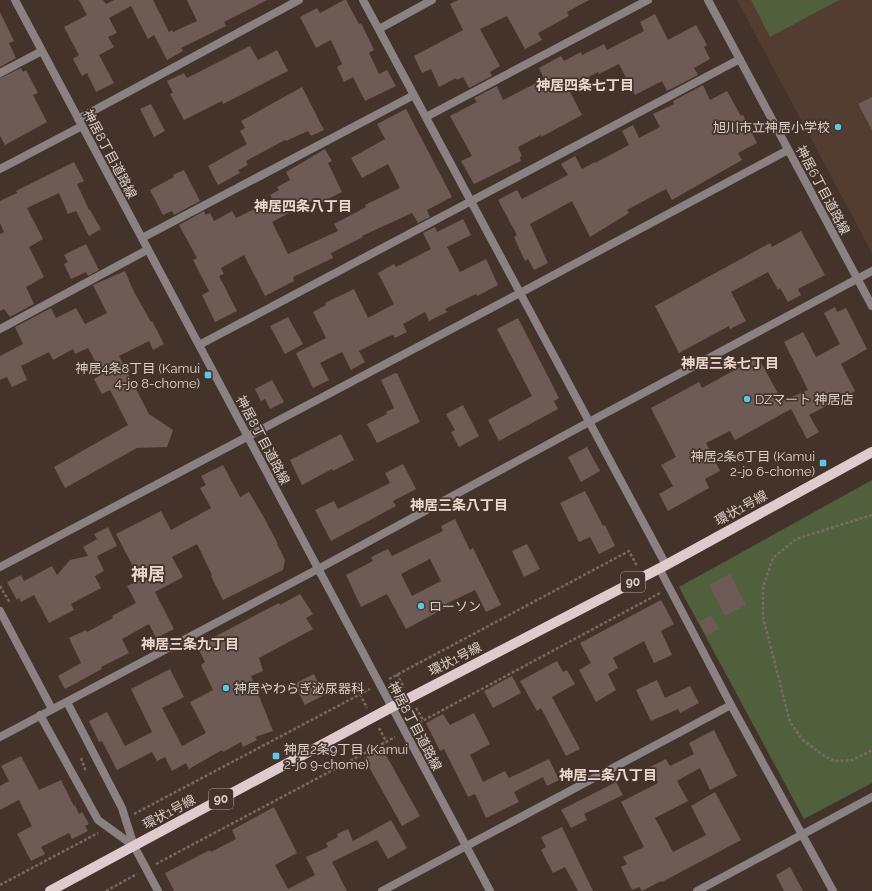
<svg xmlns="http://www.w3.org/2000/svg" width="872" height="891" font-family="Raleway,'Noto Sans JP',sans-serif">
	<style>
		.built { fill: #533c30 }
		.green { fill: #50603c }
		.building { fill: #6f5b55; fill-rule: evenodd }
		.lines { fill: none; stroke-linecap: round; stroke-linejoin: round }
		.path { stroke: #786962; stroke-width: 2.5; stroke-dasharray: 3 2; stroke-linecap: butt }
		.street { stroke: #8b8183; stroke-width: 8 }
		.primary { stroke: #dfcacd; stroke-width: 10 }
		.poi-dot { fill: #5ac8e6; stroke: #44332b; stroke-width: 1.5 }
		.labels { text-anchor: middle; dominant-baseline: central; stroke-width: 3.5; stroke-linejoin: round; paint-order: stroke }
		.shield { fill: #44332b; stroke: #aea29c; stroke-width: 1 }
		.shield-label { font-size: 12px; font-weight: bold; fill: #dcd1cc }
		.poi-label { font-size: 13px; fill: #dcd1cc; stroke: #44332b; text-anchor: start }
		.street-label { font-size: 13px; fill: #dcd1cc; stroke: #44332b }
		.neighbourhood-label { font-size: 14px; font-weight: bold; fill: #ecd7cd; stroke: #44332b }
		.district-label { font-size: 17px; font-weight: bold; fill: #ecd7cd; stroke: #44332b }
	</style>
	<rect width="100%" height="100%" fill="#44332b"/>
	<!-- built -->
	<path class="built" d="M737 0H872V253Z"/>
	<!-- green -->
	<path class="green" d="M751 0H839L770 37Z
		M872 480V783L804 819 679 587Z"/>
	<!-- building -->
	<path class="building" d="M79 0H103L106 4 114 0H153L169 32 172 30 173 32 197 21 187 0H267L224 22 226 26 181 48 183 51 167 60 154 35 148 39 131 6 109 18 117 33 108 37 114 47 99 55 114 83 96 92 87 73 82 76 73 59 79 55 64 27 87 15Z
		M344 0H346L359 24 361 23 374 50 369 53 379 74 387 70 396 86 365 101 353 77 344 82 337 67 342 64 331 40 316 48 300 17 317 8 320 13Z
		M458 0H589L567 12 569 16 538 33 542 40 525 49 507 16 480 29 500 66 490 72 492 76 469 88 463 77 457 80 456 78 439 87 431 69 422 73 414 56 463 30 450 4Z
		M0 12 14 41 9 43 16 58 0 67Z
		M655 14 668 40 696 25 707 45 704 47 710 59 694 68 698 75 667 91 662 81 635 95 619 64 599 74 598 72 568 88 582 115 541 137V135L518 147 522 156 520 157 521 161 474 184 461 161 472 156 450 116 477 102 474 98 497 86 503 100 544 79 539 68 561 56 564 61 581 52 582 55 604 44 607 50 644 31 640 22Z
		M250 46 258 60 277 50 288 71 223 104 222 101 184 120 170 94 173 93 167 81 184 73 187 78Z
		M21 68 23 72 26 70 38 93 33 95 47 122 5 145 0 136V78Z
		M703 85 710 100 727 91 741 116 743 115 757 143 738 153 742 160 672 200 666 189 627 210 629 213 590 237 572 201 530 224 548 263 534 270 528 259 525 261 514 237 517 235 498 200 517 190 522 199 568 175 561 164 575 156 582 169 595 162V163L629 145 622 131 633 125 639 138 660 127 653 114 674 104 673 101Z
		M302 87 324 130 311 136 308 131 286 141 285 140 246 161 248 165 238 170 240 173 218 185 208 166 247 144 240 131 245 128 241 121Z
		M872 97V130L858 104Z
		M151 104 165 131 154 137 140 109Z
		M406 109 452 197 427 210 430 217 418 223 412 213 362 236 363 237 331 253 333 258 293 277 294 281 265 296 244 255 221 268 224 274 219 276 237 311 215 322 202 295 209 291 193 260 197 258 179 225 204 211 206 215 210 213 214 221 232 211 236 218 273 200 270 195 279 190 277 187 290 180 286 172 325 149 332 161 328 163 342 192 320 203 317 198 272 222 288 254 338 231 334 224 366 207 365 205 400 188 388 164 362 178 351 158 385 139 377 124Z
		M74 162 84 181 77 184 89 210H90L101 229 89 236 76 211 68 214 59 193 27 208 43 239 29 247 44 277 26 287 34 304 10 317 4 309 0 311V234L4 232 0 223V201L17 193 16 191Z
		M184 170 200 201 174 215 172 211 163 215 150 190 174 177 173 175Z
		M463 219 471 235 447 247 460 272 486 259 498 285 477 296 476 294 445 309 447 312 429 321 425 312 403 324 407 332 395 338 393 335 387 337 359 351 365 362 351 370 342 352 320 363 329 380 313 388 296 353 326 338 313 312 326 305 325 303 354 289 368 318 394 304 378 273 394 264 396 267 431 249 423 233 435 227 437 232Z
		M801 231 825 275 798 289 801 295 788 302 780 288 778 290 768 272 731 292 746 321 730 329 729 326 679 353 655 306 770 243 772 247Z
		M86 244 99 270 88 276 86 272 71 279 64 264 68 262 64 255Z
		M125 271 133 290 151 322 152 321 164 344 153 350 149 341 119 356 149 414 173 430 167 447 137 448 65 488 54 467 128 425 110 390 102 394 94 379 102 374 88 348 75 354 73 349 53 360 49 352 21 366 27 380 12 387 7 377 0 380V356L23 344 15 327 51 308 56 318 76 308 85 324 107 313 93 285Z
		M835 307 837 312 846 308 867 349 841 364 855 391 809 415 819 432 807 439 791 409 735 440 730 431 706 443 720 471 705 479 709 488 668 511 659 494 673 486 661 465 676 457 651 408 699 382 702 388 758 357 782 401 808 390 784 342 803 332 816 357 840 344 824 313Z
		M288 317 303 344 285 354 270 326Z
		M518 318 559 398 554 401 558 409 499 441 488 420 532 396 497 329Z
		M395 373V374L397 373 420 422 377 443 367 424 387 414 386 412 394 408 381 380Z
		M272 380 284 402 270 409 265 399 261 401 255 389Z
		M463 405 479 436 459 447 451 432 455 430 446 414Z
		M341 434 354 460 333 471 332 469 302 485 290 460Z
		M587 447 600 471 581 482 568 457Z
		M403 464 416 489 393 501 396 506 331 541 315 510 334 501 338 509 390 483 385 473Z
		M223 465 240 497 249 492 262 514 278 544H277L285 560 283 570 223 600 211 576 212 575 197 544 172 557 183 577 155 592 174 629 156 638 149 624 122 639 129 653 101 667 102 669 65 689 58 676 81 663 69 638 86 630 87 632 113 618 112 616 136 603 127 586 140 580 116 534 161 511 171 530 211 508 200 488 206 485 201 476Z
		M585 491 603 526 605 525 615 546 599 554 590 537 579 542 560 503Z
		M455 519 470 550 473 548 501 605 486 612 475 590 446 604 447 607 406 629 387 594 361 607 346 575 373 561 371 557 388 549 392 556 443 531 441 526ZM430 559 441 581 412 596 401 574Z
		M108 527 117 546 97 556 104 571 95 576 101 588 71 604 74 610 49 623 34 595 21 602 19 598 17 600 7 582 21 575 24 581 52 566 57 575 70 560 88 556 83 547 97 539 94 534Z
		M527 544 540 569 524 577 512 551Z
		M730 574 746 605 725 616 709 585Z
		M300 594 313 614 306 618 313 629 259 658 263 671 251 676 273 731 255 737 257 740 243 747 241 742 223 752 222 750 189 769 186 763 172 771 165 757 157 761 152 752 117 770 102 741 99 742 89 721 107 712 125 746 152 732 131 689 170 669 184 697 162 708 182 746 206 733 190 702 213 690 201 665 205 662 197 646 279 603 280 605Z
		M661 600 674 624 661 631 672 655 654 663 644 641 613 658 618 668 608 674 616 690 596 702 579 670 591 663 580 643Z
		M711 615 719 629 707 636 699 622Z
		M557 661 563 672 567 670 575 684 552 697 580 749 566 756 541 708 537 711 520 681Z
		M314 674 324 695 305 705 294 684Z
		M512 676 521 693 493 708 484 691Z
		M657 680 665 698 690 686 699 703 680 713 678 709 651 721 636 690Z
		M474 713 490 744 470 755 483 782 505 771 509 778 549 759 559 780 547 786 543 777 514 792 519 802 486 818 475 794 468 797 444 749 440 751 426 723 443 714 450 725Z
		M714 730 737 776 710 790 700 768 677 781 688 801 655 818 673 852 706 835 691 806 715 792 741 840 662 882 661 881 642 891 639 887 632 890 621 867 627 864 623 857 644 847 621 802 658 783 650 767 666 759 670 766 694 754 689 743Z
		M382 748 420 816 402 826 364 758Z
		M21 756 39 790 61 780 74 806 75 805 79 814 82 812 89 824 85 826 88 831 72 839 69 833 41 847 45 854 31 861 17 834 32 826 19 800 0 810V786L9 781 1 766Z
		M616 782 623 795 584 814 587 820 571 828 561 810Z
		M274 807 297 853 275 865 288 889 315 875 306 857 328 847 326 843 338 837 337 834 348 829 353 841 391 820 407 848 388 859 377 840 332 862 347 891H174L165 873 210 850 211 852 236 839 232 830Z
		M562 827 593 891H578L565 867 553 873 541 850 546 847 541 837Z
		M790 867 803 891H784L776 875Z"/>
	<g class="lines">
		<!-- path -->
		<path class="path" d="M872 515 796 539 773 558 763 587V617L790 722 802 739 821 754 834 761 853 760 872 750
			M0 586 10 603
			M397 674 404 688
			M389 679 629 551 637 566
			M360 694 367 708
			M416 708 423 720
			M415 725 660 593
			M379 728 387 743
			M81 758 86 772
			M134 814 370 689
			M156 864 395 737
			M0 885 98 833
			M106 891 137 874"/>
		<!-- street -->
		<path class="street" d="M15 0 490 891
			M363 0 666 565
			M708 0 872 306
			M379 29 432 0
			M0 73 42 51
			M426 117 648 0
			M78 119 299 0
			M0 169 82 126
			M142 238 414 95
			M0 329 147 250
			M199 345 740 59
			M0 567 520 293 788 150
			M659 568 731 705 833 891
			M0 611 52 709
			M67 702 122 808 134 846 158 891
			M40 715 98 820 134 846
			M0 737 318 569 589 422 872 271
			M382 891 731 705
			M697 891 872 797"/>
		<!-- primary -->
		<path class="primary" d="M50 891 392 707 666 565 872 452"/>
	</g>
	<!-- markers -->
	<g class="poi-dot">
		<circle cx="838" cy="127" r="4"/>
		<rect x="204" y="371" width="8" height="8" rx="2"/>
		<circle cx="747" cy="399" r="4"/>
		<rect x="819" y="459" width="8" height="8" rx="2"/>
		<circle cx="421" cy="606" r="4"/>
		<circle cx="226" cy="688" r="4"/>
		<rect x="272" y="752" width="8" height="8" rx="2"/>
	</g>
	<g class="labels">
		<!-- shield labels -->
		<g class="shield">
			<rect x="621" y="572" width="24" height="20" rx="3"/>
			<rect x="209" y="789" width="24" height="20" rx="3"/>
		</g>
		<g class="shield-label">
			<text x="633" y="582">90</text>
			<text x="221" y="799">90</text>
		</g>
		<!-- poi labels -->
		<g class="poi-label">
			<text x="830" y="127" text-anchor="end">旭川市立神居小学校</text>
			<text x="200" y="368" text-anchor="end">神居4条8丁目 (Kamui<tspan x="200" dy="15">4-jo 8-chome)</tspan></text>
			<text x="755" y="399">DZマート 神居店</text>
			<text x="815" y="456" text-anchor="end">神居2条6丁目 (Kamui<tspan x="815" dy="15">2-jo 6-chome)</tspan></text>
			<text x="429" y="606">ローソン</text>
			<text x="234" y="688">神居やわらぎ泌尿器科</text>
			<text x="284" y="749">神居2条9丁目 (Kamui<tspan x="284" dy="15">2-jo 9-chome)</tspan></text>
		</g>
		<!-- street labels -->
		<g class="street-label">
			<text transform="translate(110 154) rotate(62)">神居8丁目道路線</text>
			<text transform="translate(823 190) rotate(62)">神居6丁目道路線</text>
			<text transform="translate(263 440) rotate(62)">神居8丁目道路線</text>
			<text transform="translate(741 508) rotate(-29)">環状1号線</text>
			<text transform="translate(455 659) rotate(-27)">環状1号線</text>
			<text transform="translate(415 726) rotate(62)">神居8丁目道路線</text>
			<text transform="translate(169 812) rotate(-28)">環状1号線</text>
		</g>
		<!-- neighbourhood labels -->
		<g class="neighbourhood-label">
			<text x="585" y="85">神居四条七丁目</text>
			<text x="303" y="206">神居四条八丁目</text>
			<text x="730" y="363">神居三条七丁目</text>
			<text x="459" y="505">神居三条八丁目</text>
			<text x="190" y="644">神居三条九丁目</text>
			<text x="608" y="775">神居二条八丁目</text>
		</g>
		<!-- district labels -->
		<g class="district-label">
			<text x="148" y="574">神居</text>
		</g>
	</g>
</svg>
